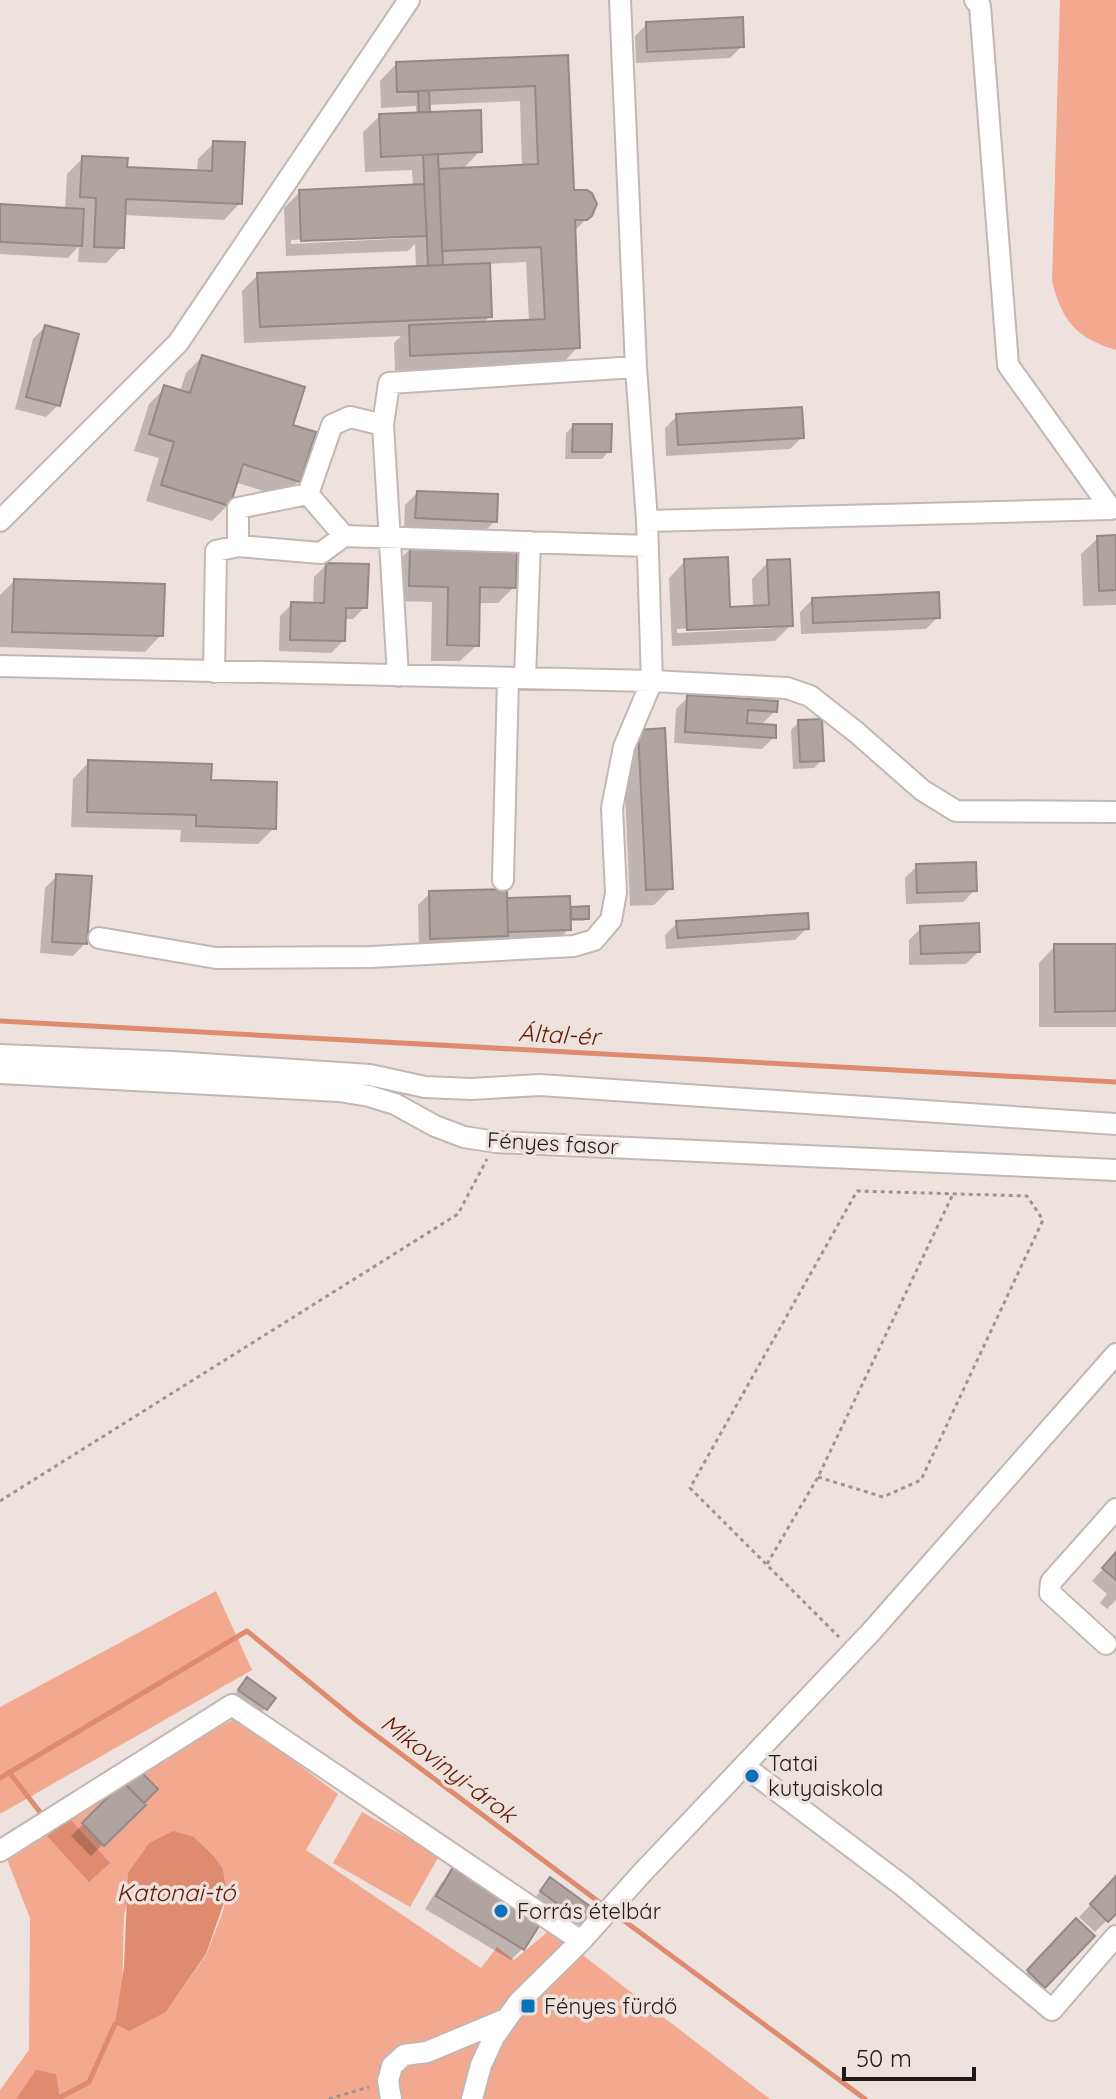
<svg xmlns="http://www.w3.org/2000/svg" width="1116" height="2099" font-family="Quicksand,sans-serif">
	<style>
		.green { fill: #f3a990; fill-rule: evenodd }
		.water { fill: #df8b70 }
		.shadow { fill: #0003; fill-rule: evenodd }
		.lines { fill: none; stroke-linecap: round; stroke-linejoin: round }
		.stream { stroke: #df8b70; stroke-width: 5 }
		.building { fill: #aea39f; stroke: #948986; stroke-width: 2 }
		.minor-casing { stroke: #c2b7b3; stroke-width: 24 }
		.path { stroke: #9d9491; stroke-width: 3; stroke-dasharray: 4 4; stroke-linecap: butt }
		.minor { stroke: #fff; stroke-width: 20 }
		.poi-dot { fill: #0971bc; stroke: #eee2de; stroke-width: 3 }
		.labels { text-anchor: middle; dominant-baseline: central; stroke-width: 7; stroke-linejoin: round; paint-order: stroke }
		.street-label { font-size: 22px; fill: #1f1b1a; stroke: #eee2de }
		.poi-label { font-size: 22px; fill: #1f1b1a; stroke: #eee2de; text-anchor: start }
		.water-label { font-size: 24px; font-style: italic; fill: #651a00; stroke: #eee2de }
	</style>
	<rect width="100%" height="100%" fill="#eee2de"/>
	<!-- green -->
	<path class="green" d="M1060 0H1116V350C1076 338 1062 321 1052 281Z
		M216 1591 252 1670 0 1814V1707Z
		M236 1718 338 1794 306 1850 481 1968 497 1947 514 1960 550 1930 770 2099H0V2090L29 2050 30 1918 1 1844ZM194 1837 214 1856 223 1869 227 1895 222 1914 206 1955 166 2012 139 2025 122 1993 124 1915 140 1856 149 1843Z
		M362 1812 439 1856 410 1907 333 1863Z"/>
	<!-- water -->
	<path class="water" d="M68 1817 110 1863 89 1882 47 1836Z
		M173 1831 194 1837 214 1856 223 1869 227 1894 206 1954 166 2012 129 2031 115 2024 124 1967 128 1873 149 1843Z
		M36 2070 56 2074 60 2099H16Z"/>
	<!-- shadow -->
	<path class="shadow" d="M647 24 742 46 730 58 636 63 635 36Z
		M566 57 572 192 591 215 573 232 578 347 562 364 395 371 394 343 401 336 244 343 242 291 258 275 416 268 415 244 408 251 286 256 284 208 300 192 413 187 412 170 365 172 363 132 380 116 416 115V106L381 108 380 81 396 64ZM520 101 522 167 462 170 480 151 428 114V105ZM438 186H442L443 217H439ZM410 234V238L291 244V240ZM526 262 529 322 483 324 490 316 488 264Z
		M214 143 240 203 224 220 123 215 122 247 106 263 78 262 79 246 68 258 0 254V206L65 210 67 174 83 158 125 169 197 172 198 159Z
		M45 327 58 405 46 417 15 409 33 339Z
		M202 357 291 427 299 481 282 497 235 482 228 505 212 521 146 501 159 458 134 451 149 404 165 388 180 392 186 373Z
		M677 416 802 437 790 449 666 456 665 428Z
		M573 426 609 451 602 459H565L566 433Z
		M417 493 495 521 483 533 404 529 405 505Z
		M1116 537V605L1083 606 1081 554 1098 538Z
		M411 548 514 587 498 603H478L477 645 460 661H431L432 602 394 601 395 564Z
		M685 561 728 609 753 608 752 579 768 562 791 625 775 641 672 646 669 578ZM777 624V628L677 633V629Z
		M326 565 365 607 353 619H344L343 641 331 653 279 651 280 616 292 604 313 605 314 577Z
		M14 581 161 635 145 652 0 647V595Z
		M812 600 938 617 926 629 801 634 800 612Z
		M688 697 775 711 760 726 774 737 762 749 674 743 676 709Z
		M799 722 822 760 814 768 793 769 791 730Z
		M639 732 671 888 654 905 630 906 623 748Z
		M89 762 209 782 274 828 258 844 180 842 181 830 71 827 73 779Z
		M917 866 975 890 963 902 906 904 905 878Z
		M57 876 85 943 73 956 40 953 45 888Z
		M430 893 569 911 572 908 587 918 584 921H569V929L557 941 419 950 418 905Z
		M677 923 807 928 795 940 666 949 665 935Z
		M921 928 978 952 966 964 909 965V940Z
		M1055 946H1116V1027H1039V963Z
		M1116 1554V1600L1107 1609 1100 1603 1107 1594 1092 1581Z
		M247 1680 273 1698 258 1717 232 1698Z
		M123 1785 143 1805 91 1856 71 1836Z
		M454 1870 523 1948 511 1960 425 1909 442 1882Z
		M1116 1878V1911L1095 1932 1079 1917Z
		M550 1879 583 1922 576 1930 534 1899Z
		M1076 1921 1092 1936 1032 1999 1016 1984Z"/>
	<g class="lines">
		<!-- stream -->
		<path class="stream" d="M0 1021 1116 1082
			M9 1772 43 1816
			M0 1778 247 1631 357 1721 603 1905
			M615 1914 865 2099
			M57 2099 89 2082 115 2024"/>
	</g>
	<!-- building -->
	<path class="building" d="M743 17 744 47 647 52 646 22Z
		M568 55 574 190H587L592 193 597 204 592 216 587 220H575L580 348 410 356 409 325 545 319 541 247 442 251 439 169 538 164 535 86 397 92 396 62Z
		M418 91H429L430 112H419Z
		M481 110 482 152 381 157 379 114Z
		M213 141 245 142 242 204 126 199 124 248 94 247 96 198 80 197 82 156 128 158 127 167 212 171Z
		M438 154 443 265 428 266 423 155Z
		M424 184 427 236 301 241 299 190Z
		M0 204 84 209 82 246 0 242Z
		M490 263 492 317 260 327 257 273Z
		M45 325 79 334 60 406 26 397Z
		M202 355 305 387 293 425 316 432 300 482 243 464 230 506 161 485 174 442 149 434 164 385 190 393Z
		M802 407 804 438 678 445 676 414Z
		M573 424H612L611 452H572Z
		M417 491 498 494 497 522 415 518Z
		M1116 535V590L1099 591 1097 536Z
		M410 546 517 548 516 588 480 587 479 646 447 645 448 587 409 586Z
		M728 557 730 607 769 605 767 560 790 559 793 626 687 630 684 559Z
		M326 563 369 564 367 608H346L345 641 290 640 291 602 324 603Z
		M14 579 165 584 163 636 12 632Z
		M939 592 940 618 813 623 812 598Z
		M687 695 778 701 777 712 748 710 747 723 776 725V738L685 732Z
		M822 719 824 761 800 762 798 720Z
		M665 728 673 889 646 890 638 730Z
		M88 760 212 764 211 780 277 782 276 829 196 826V815L87 812Z
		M976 862 977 891 917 893 916 864Z
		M56 874 92 876 87 944 52 942Z
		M507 889 508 936 430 939 429 891Z
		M570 896 571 930 508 932 507 898Z
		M589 906V919H571V907Z
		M808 913 809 929 678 938 676 921Z
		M979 923 980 952 921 954 920 926Z
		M1054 944H1116V1011L1055 1012Z
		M1116 1552V1580L1102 1568Z
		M247 1677 276 1698 267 1710 238 1690Z
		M140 1771 158 1789 144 1803 126 1785Z
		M123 1782 146 1805 104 1846 82 1823Z
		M453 1867 542 1921 524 1950 436 1896Z
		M1116 1876V1914L1108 1922 1090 1904Z
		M550 1877 595 1910 585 1924 540 1891Z
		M1076 1918 1095 1936 1045 1988 1027 1970Z"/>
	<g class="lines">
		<defs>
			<path id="minor" d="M383 425 398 676
				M308 494 344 536 321 553 238 546V508L308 494 332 425 350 417 383 425 389 383 636 367
				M0 521 178 343 409 0
				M647 521 1111 509 1008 365 980 6 975 0
				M344 536 648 546
				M0 666 652 681 787 688 810 696 856 732 922 790 956 811 1116 812
				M214 672 216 551 238 546
				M525 678 530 542
				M503 880 508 678
				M99 938 216 958 371 957 574 946 594 940 611 920 616 893 612 808 624 747 652 681 647 521 636 367 620 0
				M0 1055 172 1062 370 1075 425 1087 471 1089 540 1085 1116 1124
				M0 1073 339 1091 369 1096 395 1104 435 1126 464 1137 496 1142 1116 1170
				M1106 1644 1050 1593 1051 1582 1116 1509
				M744 1766 903 1886 1052 2010 1116 1936
				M0 1851 232 1705 581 1941
				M391 2099 388 2081 392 2066 404 2055 427 2052 506 2019
				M472 2099 481 2065 494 2037 518 2003 581 1941 642 1873 871 1632 1116 1354"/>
		</defs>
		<!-- minor casing -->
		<use href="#minor" class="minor-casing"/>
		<!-- path -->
		<path class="path" d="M818 1477 883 1497 921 1480 1043 1220 1027 1196 857 1191 690 1488 839 1637
			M0 1501 458 1214 487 1159
			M767 1564 818 1477 953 1194
			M329 2099 369 2087"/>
		<!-- minor -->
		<use href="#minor" class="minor"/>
	</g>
	<!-- markers -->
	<g class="poi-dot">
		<circle cx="752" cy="1776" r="8"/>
		<circle cx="501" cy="1911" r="8"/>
		<rect x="520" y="1998" width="16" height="16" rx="4"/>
	</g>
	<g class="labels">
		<!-- street labels -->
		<g class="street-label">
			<text transform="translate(553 1143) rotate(3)">Fényes fasor</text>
		</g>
		<!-- poi labels -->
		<g class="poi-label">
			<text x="768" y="1763">Tatai<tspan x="768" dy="25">kutyaiskola</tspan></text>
			<text x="517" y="1911">Forrás ételbár</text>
			<text x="544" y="2006">Fényes fürdő</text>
		</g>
		<!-- water labels -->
		<g class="water-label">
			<text transform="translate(559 1034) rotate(3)">Által-ér</text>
			<text transform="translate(449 1768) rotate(37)">Mikovinyi-árok</text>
			<text x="176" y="1892">Katonai-tó</text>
		</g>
	</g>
	<!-- scale -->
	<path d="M844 2067v12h130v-12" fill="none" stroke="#1f1b1a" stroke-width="4"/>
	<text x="856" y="2067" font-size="24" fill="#1f1b1a" stroke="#eee2de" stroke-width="6" paint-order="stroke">50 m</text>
</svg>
